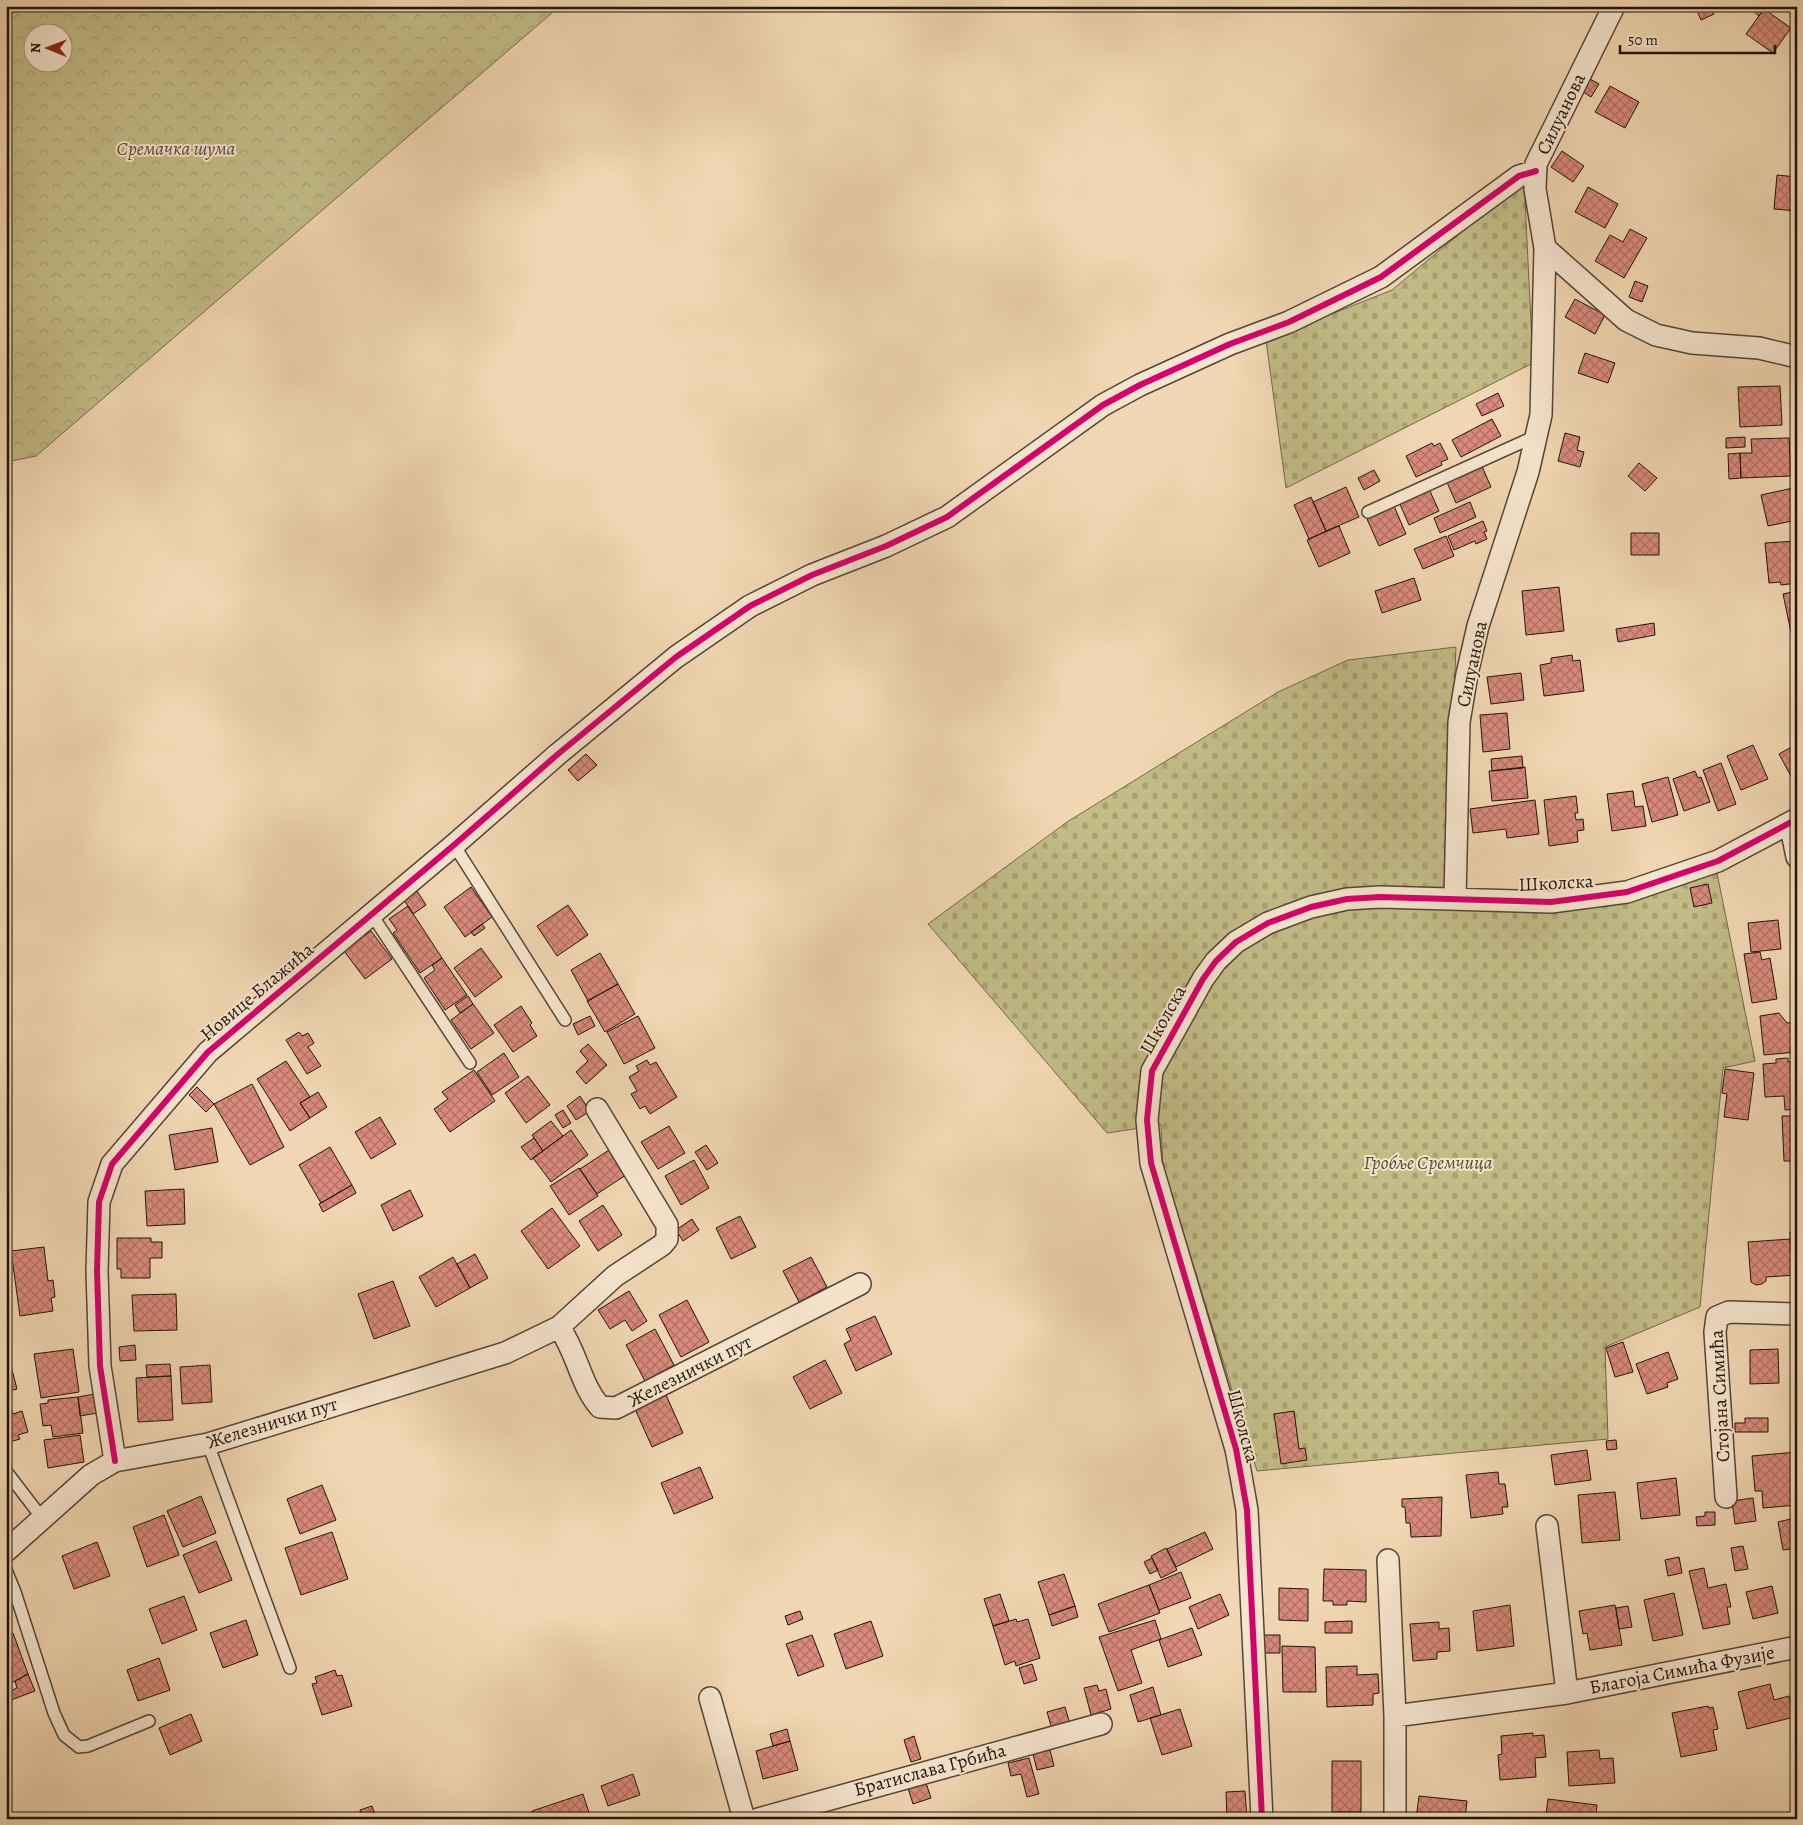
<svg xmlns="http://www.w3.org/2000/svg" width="1803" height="1825" font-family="Alegreya,serif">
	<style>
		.forest { fill: url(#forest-crowns); stroke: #72684a; fill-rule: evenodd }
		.cemetery { fill: url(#cemetery-stones); stroke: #72684a }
		.building { fill: url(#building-cross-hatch); stroke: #21140c }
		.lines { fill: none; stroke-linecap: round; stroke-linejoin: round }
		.service-casing { stroke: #554536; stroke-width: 14 }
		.minor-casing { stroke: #554536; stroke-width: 24 }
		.service { stroke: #f6e5ce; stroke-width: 11 }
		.minor { stroke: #f6e5ce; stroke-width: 21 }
		.cycleway-casing { stroke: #f6e5ce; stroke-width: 9 }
		.cycleway { stroke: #d6006c; stroke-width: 6 }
		.labels { text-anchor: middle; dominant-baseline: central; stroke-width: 4; stroke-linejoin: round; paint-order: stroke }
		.street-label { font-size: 19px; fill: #21140c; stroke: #f6e5ce }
		.park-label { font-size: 19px; font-style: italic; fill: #594f37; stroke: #f6e5ce }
	</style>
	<defs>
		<pattern id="forest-crowns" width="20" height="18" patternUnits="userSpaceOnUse" patternTransform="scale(1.25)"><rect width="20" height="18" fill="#c2bc87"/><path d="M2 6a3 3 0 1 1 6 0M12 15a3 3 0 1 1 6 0" fill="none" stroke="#a6a173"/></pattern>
		<pattern id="cemetery-stones" width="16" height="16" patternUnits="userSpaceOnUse" patternTransform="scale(1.25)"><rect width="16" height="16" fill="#c2bc87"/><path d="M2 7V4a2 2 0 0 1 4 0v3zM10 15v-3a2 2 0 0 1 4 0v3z" fill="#a6a173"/></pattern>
		<pattern id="building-cross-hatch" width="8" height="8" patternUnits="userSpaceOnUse" patternTransform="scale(1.25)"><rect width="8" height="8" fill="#da8a7c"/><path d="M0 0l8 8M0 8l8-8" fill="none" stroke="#b07064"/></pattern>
	</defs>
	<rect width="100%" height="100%" fill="#f1d7b3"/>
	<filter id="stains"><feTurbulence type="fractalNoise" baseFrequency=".004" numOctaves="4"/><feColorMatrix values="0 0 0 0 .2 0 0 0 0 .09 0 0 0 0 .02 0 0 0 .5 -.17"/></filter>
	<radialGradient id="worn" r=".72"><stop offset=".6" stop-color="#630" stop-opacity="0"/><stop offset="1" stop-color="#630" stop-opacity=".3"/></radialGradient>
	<!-- forest -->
	<path class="forest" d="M6 6H560L36 456 6 462ZM32 32H62V62H32Z"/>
	<!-- cemetery -->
	<path class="cemetery" d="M1524 180 1533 363 1286 488 1266 340 1392 290Z
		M1456 647 1447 890 1531 911 1578 909 1630 901 1716 868 1755 1061 1723 1068 1700 1307 1605 1347 1608 1439 1257 1471 1163 1167 1161 1125 1107 1133 928 924 1067 822 1278 692 1348 660Z"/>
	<!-- building -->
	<path class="building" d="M1695 6H1711L1714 14 1701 20Z
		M1748 6H1772L1768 11 1764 9 1759 16Z
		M1764 9 1791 28 1773 53 1746 34Z
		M1590 79 1599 84 1591 97 1582 91Z
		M1610 86 1639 102 1625 128 1595 112Z
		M1562 151 1584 166 1573 182 1551 167Z
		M1777 175 1797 177V211L1774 209Z
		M1588 187 1618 204 1605 228 1575 212Z
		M1630 229 1647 238 1624 278 1595 261 1610 235 1623 242Z
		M1635 281 1648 286 1642 302 1629 297Z
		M1575 299 1605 315 1595 334 1565 317Z
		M1585 353 1615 363 1608 383 1578 373Z
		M1780 386 1782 425 1740 427 1738 387Z
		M1498 393 1504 406 1482 416 1476 404Z
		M1492 419 1501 436 1461 457 1452 440Z
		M1565 433 1580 437 1577 450 1584 452 1580 467 1558 461Z
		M1745 437V447L1726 448V438Z
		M1789 438 1791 476 1741 478 1740 453H1752L1751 439Z
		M1432 443 1434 446 1440 443 1448 459 1441 462 1442 465 1416 477 1406 456Z
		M1740 453 1741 478 1729 479 1728 454Z
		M1639 463 1657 478 1645 491 1628 476Z
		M1481 464 1491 487 1456 503 1446 480Z
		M1374 470 1380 481 1364 490 1358 478Z
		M1346 487 1359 517 1326 531 1313 502Z
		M1793 488 1797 520 1768 526 1761 495Z
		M1429 489 1439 511 1409 525 1399 502Z
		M1311 497 1326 531 1309 539 1294 505Z
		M1470 502 1476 517 1440 533 1434 518Z
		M1394 506 1406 534 1379 546 1367 519Z
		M1483 521 1487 531 1484 532 1487 539 1476 544 1475 541 1454 550 1448 536Z
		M1339 526 1350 553 1319 567 1307 540Z
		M1631 533H1659V555H1631Z
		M1446 536 1454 556 1423 569 1414 549Z
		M1797 541V583L1781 585 1780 582 1769 583 1765 543Z
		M1414 578 1421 600 1382 613 1375 591Z
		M1559 587 1564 631 1526 635 1522 591Z
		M1797 591V636L1792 637 1783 594Z
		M1654 623 1655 635 1618 642 1616 629Z
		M1572 655 1573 661 1580 660 1584 691 1544 696 1540 665 1551 663V658Z
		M1521 673 1524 700 1491 704 1487 677Z
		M1507 713 1510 749 1483 752 1480 715Z
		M1797 744V776L1792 778 1779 754Z
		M1753 745 1768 779 1741 790 1727 756Z
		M586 754 597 765 578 781 568 770Z
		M1522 756 1523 768 1492 771 1491 759Z
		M1721 763 1736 804 1718 811 1703 770Z
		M1525 767 1528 798 1492 801 1489 771Z
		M1695 771 1698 778 1701 777 1710 802 1684 811 1673 779Z
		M1668 777 1678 815 1652 822 1642 784Z
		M1633 791 1635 807 1643 806 1646 826 1612 831 1607 794Z
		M1576 796 1578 813H1575L1576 820 1583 819 1584 830 1577 831 1578 842 1549 846 1544 800Z
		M1535 800 1539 834 1507 838 1506 829 1473 833 1470 809Z
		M1708 884 1712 903 1694 907 1690 888Z
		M471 887 492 917 465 937 444 907Z
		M417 891 426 905 413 914 404 900Z
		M568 905 588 935 557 956 537 926Z
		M408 906 442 958 420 973 393 933 397 930 389 919Z
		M1778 920 1781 949 1751 952 1748 923Z
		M482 924 485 928 474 936 471 932Z
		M371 931 392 959 365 979 344 951Z
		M481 948 502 977 475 997 454 968Z
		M1760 952 1762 960 1770 958 1777 999 1752 1003 1744 954Z
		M600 953 618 984 588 1001 571 970Z
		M442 958 467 995 445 1010 424 978 435 970 432 965Z
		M618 984 635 1014 605 1032 587 1001Z
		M468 996 473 1004 460 1013 455 1005Z
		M473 1004 494 1033 471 1049 451 1020Z
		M521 1006 532 1023 530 1025 537 1036 513 1052 494 1025Z
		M1779 1013 1787 1023 1797 1022V1052L1764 1055 1760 1016Z
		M590 1016 595 1026 578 1035 573 1024Z
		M638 1016 655 1048 624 1064 607 1032Z
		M299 1032 302 1036 308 1033 314 1043 308 1047 321 1066 307 1074 286 1040Z
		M588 1044 607 1065 586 1084 576 1072 588 1061 580 1051Z
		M504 1053 519 1077 492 1095 477 1072Z
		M1788 1058V1062H1797V1109L1785 1110 1784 1096 1765 1097 1763 1064 1776 1063V1059Z
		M647 1060 650 1065 656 1062 677 1097 650 1114 645 1106 640 1109 631 1094 637 1091 629 1077 639 1071 636 1066Z
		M286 1061 310 1097 300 1103 310 1118 290 1131 257 1079Z
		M1725 1069 1754 1073 1748 1120 1724 1117 1727 1094 1722 1093Z
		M474 1070 495 1101 450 1132 434 1109 448 1099 442 1092Z
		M528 1076 550 1105 526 1123 505 1093Z
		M252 1084 284 1147 250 1165 214 1104Z
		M197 1087 214 1104 206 1112 189 1095Z
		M318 1092 327 1107 310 1118 300 1103Z
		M580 1096 590 1111 576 1120 567 1106Z
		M563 1110 571 1123 563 1128 555 1115Z
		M1782 1116H1797V1161H1784Z
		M380 1117 396 1144 371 1159 355 1132Z
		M551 1121 563 1136 543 1151 532 1135Z
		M669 1126 685 1153 658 1169 641 1142Z
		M212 1128 218 1162 175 1170 169 1135Z
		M571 1130 588 1155 551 1182 533 1158Z
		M534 1138 543 1151 531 1160 521 1147Z
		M706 1145 718 1163 707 1170 695 1152Z
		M330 1147 352 1185 321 1203 299 1165Z
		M609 1150 626 1175 597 1194 580 1169Z
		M694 1160 709 1188 681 1205 665 1176Z
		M579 1168 598 1196 569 1215 550 1186Z
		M352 1185 356 1193 323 1212 319 1204Z
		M184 1189 185 1224 147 1226 145 1191Z
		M410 1190 423 1216 393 1231 381 1205Z
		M603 1205 622 1235 598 1251 579 1221Z
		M552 1208 580 1246 548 1269 521 1231Z
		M740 1216 756 1247 731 1259 716 1228Z
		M692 1219 699 1230 683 1241 676 1230Z
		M1797 1231V1245H1791L1790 1232Z
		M117 1238H151V1242H162V1258H150V1278H121V1269H117Z
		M1790 1239 1791 1254H1797V1275L1766 1277V1281L1762 1284 1756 1285 1751 1282 1748 1242Z
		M44 1247 48 1281 53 1280 55 1297 51 1298 53 1311 20 1316 11 1251Z
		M475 1254 488 1278 470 1288 457 1264Z
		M453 1257 470 1288 436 1307 419 1277Z
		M811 1257 827 1287 799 1302 783 1271Z
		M393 1281 410 1326 374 1339 358 1294Z
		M629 1291 647 1321 632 1331 625 1320 610 1329 598 1310Z
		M176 1294 177 1330 134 1331 132 1295Z
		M687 1300 709 1342 681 1357 659 1315Z
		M875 1316 892 1354 856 1371 844 1344 851 1340 846 1329Z
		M655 1329 674 1365 645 1381 626 1345Z
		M1623 1342 1633 1372 1615 1377 1606 1348Z
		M135 1345 136 1360 120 1361 119 1347Z
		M73 1349 79 1392 41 1398 34 1354Z
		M1778 1349 1779 1383 1750 1384V1350Z
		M1668 1352 1678 1379 1667 1383 1668 1387 1647 1394 1636 1364Z
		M6 1358H9L17 1389 6 1392Z
		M825 1360 842 1393 810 1409 793 1377Z
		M170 1364 171 1376 147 1377 146 1365Z
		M210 1365 212 1402 182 1404 180 1367Z
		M171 1376 173 1420 138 1422 136 1378Z
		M95 1394 97 1413 80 1416 78 1397Z
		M666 1395 683 1433 652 1447 635 1409Z
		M78 1397 83 1433 53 1437 51 1425 43 1426 40 1404 48 1403V1400Z
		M12 1410 13 1414 22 1411 28 1432 18 1435 20 1439 6 1443V1412Z
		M1294 1411 1299 1449 1305 1448 1307 1460 1281 1464 1274 1414Z
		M1745 1418H1768V1432H1735V1423H1745Z
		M80 1435 84 1462 48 1468 44 1440Z
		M1616 1440 1617 1449 1607 1450 1606 1441Z
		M1587 1450 1591 1480 1555 1485 1551 1455Z
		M1797 1452V1505L1763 1508 1762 1491H1755L1752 1456Z
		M700 1467 713 1498 674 1514 661 1483Z
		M1498 1472 1499 1484H1505L1508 1507H1502L1503 1514 1471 1518 1466 1475Z
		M1676 1478 1680 1515 1641 1519 1637 1483Z
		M322 1485 336 1520 300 1534 287 1499Z
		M1615 1492 1620 1540 1582 1543 1578 1495Z
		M201 1496 216 1533 183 1547 167 1511Z
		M1442 1497 1441 1536 1411 1537 1410 1523H1406L1405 1507H1402V1499Z
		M1753 1498 1756 1521 1735 1524 1732 1501Z
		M1705 1512H1715V1525L1697 1526 1696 1517 1705 1516Z
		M164 1515 179 1555 147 1567 133 1527Z
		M1795 1518 1797 1548 1783 1550 1778 1522Z
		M332 1532 348 1579 301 1595 285 1548Z
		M1205 1532 1213 1549 1176 1567 1167 1549Z
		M216 1541 232 1580 199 1593 183 1555Z
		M97 1542 110 1576 74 1589 62 1556Z
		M1743 1546 1748 1569 1735 1571 1731 1548Z
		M1166 1548 1177 1570 1161 1578 1151 1556Z
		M1679 1557 1682 1573 1668 1576 1665 1560Z
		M1152 1558 1158 1570 1150 1574 1144 1562Z
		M1704 1568 1708 1588 1726 1584 1731 1607H1727L1730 1624 1703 1629 1689 1571Z
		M1324 1569 1366 1570V1602L1347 1601V1605H1333V1601H1323Z
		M1181 1572 1191 1598 1159 1610 1149 1585Z
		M1064 1574 1075 1606 1049 1615 1038 1582Z
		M1149 1585 1160 1613 1109 1632 1098 1604Z
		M1772 1586 1778 1613 1753 1619 1746 1592Z
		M1279 1588 1308 1589V1621L1279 1620Z
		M1674 1593 1683 1635 1653 1641 1644 1600Z
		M1000 1594 1009 1621 993 1626 984 1599Z
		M1220 1594 1229 1615 1198 1629 1189 1607Z
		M184 1596 197 1630 162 1644 149 1609Z
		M1510 1605 1514 1646 1477 1651 1473 1611Z
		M1615 1605 1622 1645 1590 1650 1587 1633 1583 1634 1579 1611Z
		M1075 1606 1078 1617 1052 1626 1049 1615Z
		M1628 1606 1632 1627 1619 1629 1616 1608Z
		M800 1611 803 1619 788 1625 785 1616Z
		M1016 1619 1017 1622 1028 1619 1040 1658 1016 1666 1015 1661 1005 1665 993 1626Z
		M246 1620 258 1655 223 1668 210 1633Z
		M1155 1620 1161 1639 1131 1650 1142 1683 1118 1691 1099 1637Z
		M871 1621 883 1656 846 1669 834 1634Z
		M1352 1621V1633H1325V1622Z
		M1439 1622V1629L1449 1628 1450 1651 1437 1652V1659L1413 1661 1410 1624Z
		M1192 1628 1202 1655 1168 1667 1159 1640Z
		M13 1633 28 1674 6 1686V1636Z
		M812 1635 824 1666 798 1676 786 1644Z
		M1259 1635H1280V1653H1259Z
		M1282 1646 1315 1647 1316 1692H1283Z
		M159 1658 170 1690 138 1701 127 1670Z
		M1032 1664 1037 1680 1024 1684 1019 1668Z
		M1357 1666V1675L1378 1674 1379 1693 1373 1694V1705L1327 1707 1326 1667Z
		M335 1670 337 1676 342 1675 352 1706 322 1715 312 1684 317 1683 315 1677Z
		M28 1674 35 1691 11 1700 8 1692 17 1688 15 1681Z
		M1770 1684 1774 1700 1789 1696 1794 1717 1747 1729 1738 1692Z
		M1097 1685 1099 1691 1106 1689 1111 1709 1091 1715 1084 1688Z
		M1153 1687 1161 1715 1138 1722 1130 1695Z
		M1708 1706 1709 1708 1713 1707 1718 1729 1713 1730 1717 1750 1681 1757 1672 1713Z
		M1065 1707 1070 1724 1052 1729 1047 1712Z
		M1180 1709 1192 1746 1162 1755 1150 1718Z
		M191 1714 202 1741 170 1755 159 1728Z
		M787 1729 790 1741 773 1746 770 1734Z
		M1533 1733V1736L1544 1735 1546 1757 1535 1758 1536 1777 1500 1780 1498 1755 1502 1754 1501 1736Z
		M914 1736 921 1759 911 1762 904 1740Z
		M790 1741 798 1770 763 1779 756 1751Z
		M1050 1750 1054 1766 1037 1770 1033 1754Z
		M1599 1750 1600 1759 1613 1758 1615 1783 1569 1786 1567 1752Z
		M1029 1758 1039 1794 1027 1797 1021 1774 1011 1776 1008 1763Z
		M1332 1761H1361V1812H1332Z
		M633 1774 640 1795 608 1806 601 1786Z
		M926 1783 931 1798 913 1804 908 1788Z
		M1245 1791 1247 1819H1227L1226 1792Z
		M583 1794 591 1819H535L532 1811Z
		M1419 1796 1467 1801 1465 1819H1416Z
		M1548 1799 1597 1805 1595 1819 1546 1815Z
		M372 1806 375 1815 362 1819 360 1810Z
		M1676 1813 1677 1819H1656L1655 1815Z
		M1655 1815 1656 1819H1616Z"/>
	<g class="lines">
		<defs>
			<path id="service" d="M1368 512 1536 436
				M454 845 565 1020
				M372 915 470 1063
				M208 1444 290 1668
				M6 1471 42 1518
				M6 1570 15 1592 54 1713 64 1735 79 1747 88 1746 149 1721"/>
			<path id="minor" d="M1545 248 1626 320 1656 335 1692 343 1759 348 1797 357
				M1790 823 1797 857
				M1455 899 1459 722 1467 674 1478 626 1528 472 1541 415 1545 248 1535 189 1536 164 1614 6
				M559 1327C578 1354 580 1384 600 1407L616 1408 860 1284
				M115 1461 100 1366 97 1271 99 1202 112 1164 208 1052 454 845 558 754 676 657 750 606 812 575 886 546 947 517 1103 405 1140 385 1230 344 1289 322 1381 277 1519 176 1536 171
				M1726 1497 1715 1332 1717 1317 1729 1312 1797 1314
				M1547 1526 1567 1693
				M6 1551 91 1475 115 1461 208 1444 505 1353 559 1327 615 1276 662 1245 667 1239V1225L597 1109
				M1388 1560 1395 1716
				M710 1698 744 1819
				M758 1819 1101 1724
				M1262 1819 1247 1510 1241 1476 1236 1449 1151 1163 1147 1120 1152 1071 1203 979 1216 961 1236 942 1268 923 1311 907 1347 899 1380 897 1551 902 1627 892 1718 861 1797 819
				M1395 1819V1716L1567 1693 1797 1647"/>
		</defs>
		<!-- service casing -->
		<use href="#service" class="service-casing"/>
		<!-- minor casing -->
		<use href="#minor" class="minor-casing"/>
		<!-- service -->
		<use href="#service" class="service"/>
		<!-- minor -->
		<use href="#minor" class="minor"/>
		<defs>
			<path id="cycleway" d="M115 1461 100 1366 97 1271 99 1202 112 1164 208 1052 454 845 558 754 676 657 750 606 812 575 886 546 947 517 1103 405 1140 385 1230 344 1289 322 1381 277 1519 176 1536 171
				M1262 1819 1247 1510 1241 1476 1236 1449 1151 1163 1147 1120 1152 1071 1203 979 1216 961 1236 942 1268 923 1311 907 1347 899 1380 897 1551 902 1627 892 1718 861 1797 819"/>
		</defs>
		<!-- cycleway casing -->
		<use href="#cycleway" class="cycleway-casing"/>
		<!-- cycleway -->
		<use href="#cycleway" class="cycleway"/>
	</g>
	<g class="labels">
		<!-- street labels -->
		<g class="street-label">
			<text transform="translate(1561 114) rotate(-64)">Силуанова</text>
			<text transform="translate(1472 664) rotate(-78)">Силуанова</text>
			<text transform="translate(1556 883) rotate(-3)">Школска</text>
			<text transform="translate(257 992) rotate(-40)">Новице Блажића</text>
			<text transform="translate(1163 1020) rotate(-61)">Школска</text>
			<text transform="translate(690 1371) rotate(-27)">Железнички пут</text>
			<text transform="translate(1720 1396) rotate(-93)">Стојана Симића</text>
			<text transform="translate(272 1423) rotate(-17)">Железнички пут</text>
			<text transform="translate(1243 1426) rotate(75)">Школска</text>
			<text transform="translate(1682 1670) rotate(-11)">Благоја Симића Фузије</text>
			<text transform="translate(930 1770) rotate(-15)">Братислава Грбића</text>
		</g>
		<!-- park labels -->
		<g class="park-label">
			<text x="176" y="149">Сремачка шума</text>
			<text x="1428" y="1163">Гробље Сремчица</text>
		</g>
	</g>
	<!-- margin -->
	<rect width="1803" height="1825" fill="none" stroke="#f1d7b3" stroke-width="25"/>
	<rect x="8" y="8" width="1788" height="1810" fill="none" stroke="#21140c" stroke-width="2.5"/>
	<rect x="12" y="12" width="1778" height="1800" fill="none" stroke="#21140c"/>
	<!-- north arrow -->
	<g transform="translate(48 48) rotate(271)"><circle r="24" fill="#f6e5ce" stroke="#a19180"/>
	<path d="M0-4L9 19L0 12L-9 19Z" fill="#8f2418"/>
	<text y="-8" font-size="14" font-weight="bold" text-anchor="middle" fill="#21140c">N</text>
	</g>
	<!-- scale -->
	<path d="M1620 45v8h155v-8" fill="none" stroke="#21140c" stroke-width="2.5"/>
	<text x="1628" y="45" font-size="15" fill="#21140c" stroke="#f6e5ce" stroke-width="4" paint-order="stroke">50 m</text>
	<rect width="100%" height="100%" filter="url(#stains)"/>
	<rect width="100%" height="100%" fill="url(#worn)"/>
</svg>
